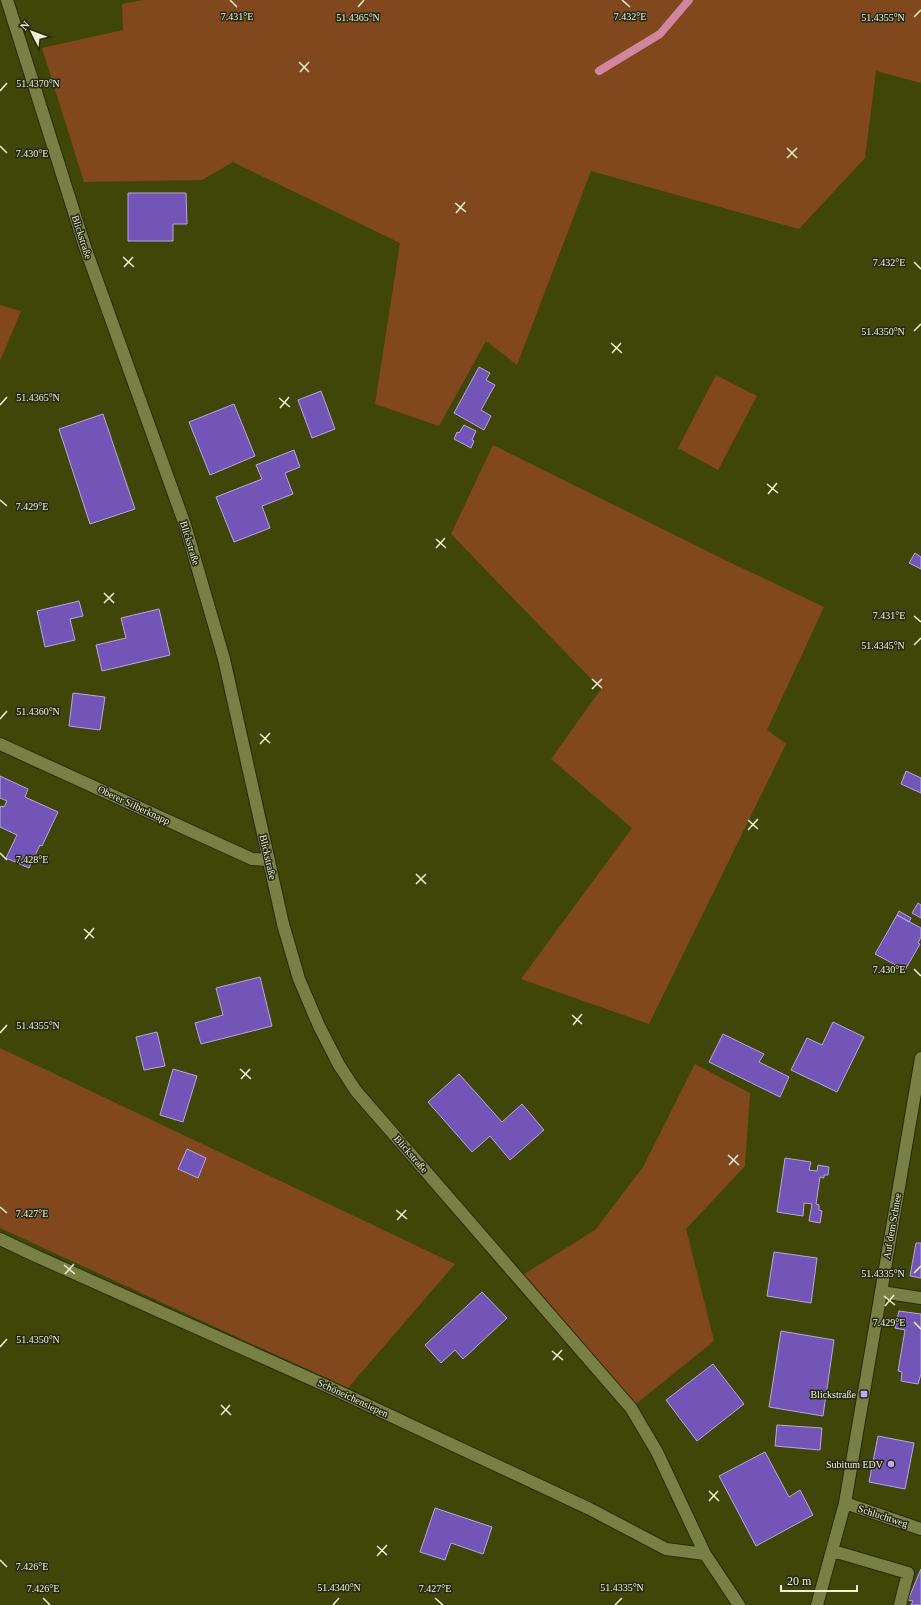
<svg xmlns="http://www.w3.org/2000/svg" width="921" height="1605" font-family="'Times New Roman',serif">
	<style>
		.green { fill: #81481d }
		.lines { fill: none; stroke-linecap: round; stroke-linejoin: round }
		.stream { stroke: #d1859e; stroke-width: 8 }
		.building { fill: #7355b8; stroke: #b4a8e0 }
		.minor-casing { stroke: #272b00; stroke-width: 14 }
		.minor { stroke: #798046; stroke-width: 12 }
		.ticks { fill: none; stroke: #eef3d5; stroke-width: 1.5 }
		.poi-dot { fill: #bcaaf6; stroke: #272a12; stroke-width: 1.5 }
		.labels { text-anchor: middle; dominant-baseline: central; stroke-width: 3; stroke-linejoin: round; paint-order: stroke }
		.street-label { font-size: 10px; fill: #eef3d5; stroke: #272a12 }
		.poi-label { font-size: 10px; fill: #eef3d5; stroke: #272a12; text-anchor: end }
		.ticks-label { font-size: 10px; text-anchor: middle; fill: #eef3d5; stroke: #272a12; stroke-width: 3; stroke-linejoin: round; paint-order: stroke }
	</style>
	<rect width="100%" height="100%" fill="#404607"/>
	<!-- green -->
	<path class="green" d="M143 0H921V83L876 71 865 158 799 229 591 171 517 365 486 341 439 426 375 404 400 243 233 162 202 180 84 182 42 48 123 30 122 4Z
		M0 305 21 311 0 361Z
		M716 375 757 396 718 470 678 448Z
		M493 445 727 561 824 607 767 730 786 744 649 1024 521 979 632 828 551 759 601 689 451 534Z
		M0 1048 455 1264 348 1388 0 1228Z
		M695 1064 750 1093 745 1166 686 1229 714 1341 631 1408 518 1278 595 1230 643 1167Z"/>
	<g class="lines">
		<!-- stream -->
		<path class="stream" d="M599 71 660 34 689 0"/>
	</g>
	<!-- building -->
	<path class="building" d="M128 193H186L187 224H173V241H128Z
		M479 367 490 373 486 380 495 385 481 410 491 416 484 430 454 413Z
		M321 391 335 429 312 438 298 400Z
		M234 404 255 456 210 475 189 422Z
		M103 414 135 509 90 524 59 429Z
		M464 425 476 431 472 440 474 441 471 448 454 439 457 432 459 433Z
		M294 450 300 467 285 473 293 494 262 506 270 528 234 542 216 497 262 479 256 465Z
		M915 553 921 557V569L909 563Z
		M79 601 83 616 70 619 75 640 45 647 37 611Z
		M159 609 170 655 102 671 96 645 126 638 121 618Z
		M73 693 105 697 100 730 69 726Z
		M906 771 921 778V793L901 784Z
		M0 776 28 789 25 797 58 812 42 846 40 845 29 868 6 858 17 835 0 827V809L1 806 4 807 7 801 0 798Z
		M918 903 921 905V918L912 913Z
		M899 911 911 918 909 922 897 915Z
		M897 915 921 928V937L918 943 920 944 905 970 875 954Z
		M260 977 272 1026 201 1044 195 1023 223 1015 216 988Z
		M833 1022 864 1037 837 1092 791 1070 807 1038 822 1045Z
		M157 1032 165 1066 144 1070 136 1037Z
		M723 1034 764 1054 759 1062 789 1077 780 1097 709 1062Z
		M173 1069 197 1076 183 1122 160 1115Z
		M459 1074 502 1122 522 1104 544 1130 510 1160 490 1136 472 1152 428 1102Z
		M187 1149 206 1158 198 1178 178 1169Z
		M785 1158 811 1162 809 1170 817 1171 818 1165 829 1167 828 1175H824V1178L820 1177 816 1204 819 1205V1210L822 1211 820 1223 809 1221 812 1204 804 1203 803 1216 777 1212Z
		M916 1243H921V1278L910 1276Z
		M774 1252 817 1258 811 1303 767 1296Z
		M482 1292 507 1318 463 1359 455 1350 441 1363 425 1345Z
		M899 1311 921 1314V1374L918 1384 901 1381 902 1372 898 1371 905 1330 895 1328Z
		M781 1331 834 1340 823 1416 769 1407Z
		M713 1364 744 1404 697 1441 666 1400Z
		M777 1425 822 1428 820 1450 775 1446Z
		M878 1436 914 1443 905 1489 869 1482Z
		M765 1452 789 1497 800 1490 813 1515 756 1546 719 1476Z
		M435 1508 492 1527 483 1554 451 1543 445 1560 420 1552Z
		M921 1569V1605H911L913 1601 908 1600Z"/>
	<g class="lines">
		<defs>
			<path id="minor" d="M7 0 85 247 185 525 224 659 283 924 299 979 319 1026 339 1065 356 1091 631 1408 657 1452 705 1554 739 1605
				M0 744 252 859 269 860
				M0 1239 38 1257 329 1387 590 1509 666 1549 705 1554
				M881 1292 921 1298
				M845 1503 921 1529
				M833 1551 908 1573 900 1605
				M817 1605 845 1503 921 1058"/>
		</defs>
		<!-- minor casing -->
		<use href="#minor" class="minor-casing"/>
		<!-- minor -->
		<use href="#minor" class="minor"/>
	</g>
	<!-- ticks -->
	<path class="ticks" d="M230 0 237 7M622 0 630 7M358 7 364 0M914 17 921 10M299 62 309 72M300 72 309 62M0 91 7 83M0 146 7 153M787 148 797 158M787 158 797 148M455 203 466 212M456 213 465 202M123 257 134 267M914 262 921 269M124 267 133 257M914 331 921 324M611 343 622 353M612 353 621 343M279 398 290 407M0 405 7 397M280 408 289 397M767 484 778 493M768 494 777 483M0 500 7 506M436 539 446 548M436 548 445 538M104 593 114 603M104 603 114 593M914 616 921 622M914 645 921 638M592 679 602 688M592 689 602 679M0 719 7 711M260 734 270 743M260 744 270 733M748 820 758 829M748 830 758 819M0 853 7 860M416 874 426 884M416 884 426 874M84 929 94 938M85 939 94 928M914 969 921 976M572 1015 582 1024M573 1025 582 1014M0 1033 7 1025M240 1069 251 1079M241 1079 250 1069M728 1155 739 1165M729 1165 738 1155M0 1207 7 1213M396 1210 407 1219M397 1220 406 1210M64 1265 75 1274M914 1273 921 1266M65 1274 74 1264M884 1296 895 1305M885 1306 894 1295M914 1322 921 1329M0 1347 7 1339M552 1351 563 1360M553 1360 562 1350M221 1405 231 1415M221 1415 230 1405M709 1491 719 1501M709 1501 718 1491M377 1546 387 1555M377 1556 387 1545M0 1560 7 1567M43 1598 50 1605M435 1598 443 1605M333 1605 339 1598M615 1605 622 1598"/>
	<!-- markers -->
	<g class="poi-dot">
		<rect x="860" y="1390" width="8" height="8" rx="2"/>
		<circle cx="891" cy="1464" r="4"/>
	</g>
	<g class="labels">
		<!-- street labels -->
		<g class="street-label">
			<text transform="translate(82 237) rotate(72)">Blickstraße</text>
			<text transform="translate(190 543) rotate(73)">Blickstraße</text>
			<text transform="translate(134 805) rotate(25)">Oberer Silberknapp</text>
			<text transform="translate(268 857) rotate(77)">Blickstraße</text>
			<text transform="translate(411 1154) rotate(49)">Blickstraße</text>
			<text transform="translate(892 1226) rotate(-80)">Auf dem Schnee</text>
			<text transform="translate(353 1398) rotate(25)">Schöneichensiepen</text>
			<text transform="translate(883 1516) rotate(18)">Schluchtweg</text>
		</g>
		<!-- poi labels -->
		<g class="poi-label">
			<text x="856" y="1394">Blickstraße</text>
			<text x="883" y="1464">Subitum EDV</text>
		</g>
	</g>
	<g class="ticks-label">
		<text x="237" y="20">7.431°E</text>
		<text x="630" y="20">7.432°E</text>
		<text x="883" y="21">51.4355°N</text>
		<text x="358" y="21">51.4365°N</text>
		<text x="38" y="87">51.4370°N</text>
		<text x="32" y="157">7.430°E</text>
		<text x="889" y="266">7.432°E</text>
		<text x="883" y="335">51.4350°N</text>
		<text x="38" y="401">51.4365°N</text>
		<text x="32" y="510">7.429°E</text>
		<text x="889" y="619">7.431°E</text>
		<text x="883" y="649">51.4345°N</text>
		<text x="38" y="715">51.4360°N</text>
		<text x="32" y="863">7.428°E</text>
		<text x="889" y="973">7.430°E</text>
		<text x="38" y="1029">51.4355°N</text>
		<text x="32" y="1217">7.427°E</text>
		<text x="883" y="1277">51.4335°N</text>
		<text x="889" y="1326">7.429°E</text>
		<text x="38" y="1343">51.4350°N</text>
		<text x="32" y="1570">7.426°E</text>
		<text x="339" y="1591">51.4340°N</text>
		<text x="622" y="1591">51.4335°N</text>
		<text x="43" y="1592">7.426°E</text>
		<text x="435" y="1592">7.427°E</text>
	</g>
	<!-- north arrow -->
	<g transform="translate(32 32) rotate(312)" stroke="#272a12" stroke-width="3" paint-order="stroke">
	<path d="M0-3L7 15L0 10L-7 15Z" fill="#eef3d5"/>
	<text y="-6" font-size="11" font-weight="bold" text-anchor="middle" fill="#eef3d5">N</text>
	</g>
	<!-- scale -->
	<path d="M781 1585v6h76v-6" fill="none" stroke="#eef3d5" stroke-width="2"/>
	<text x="787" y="1585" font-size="12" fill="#eef3d5" stroke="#272a12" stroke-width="3" paint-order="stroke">20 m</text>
</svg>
